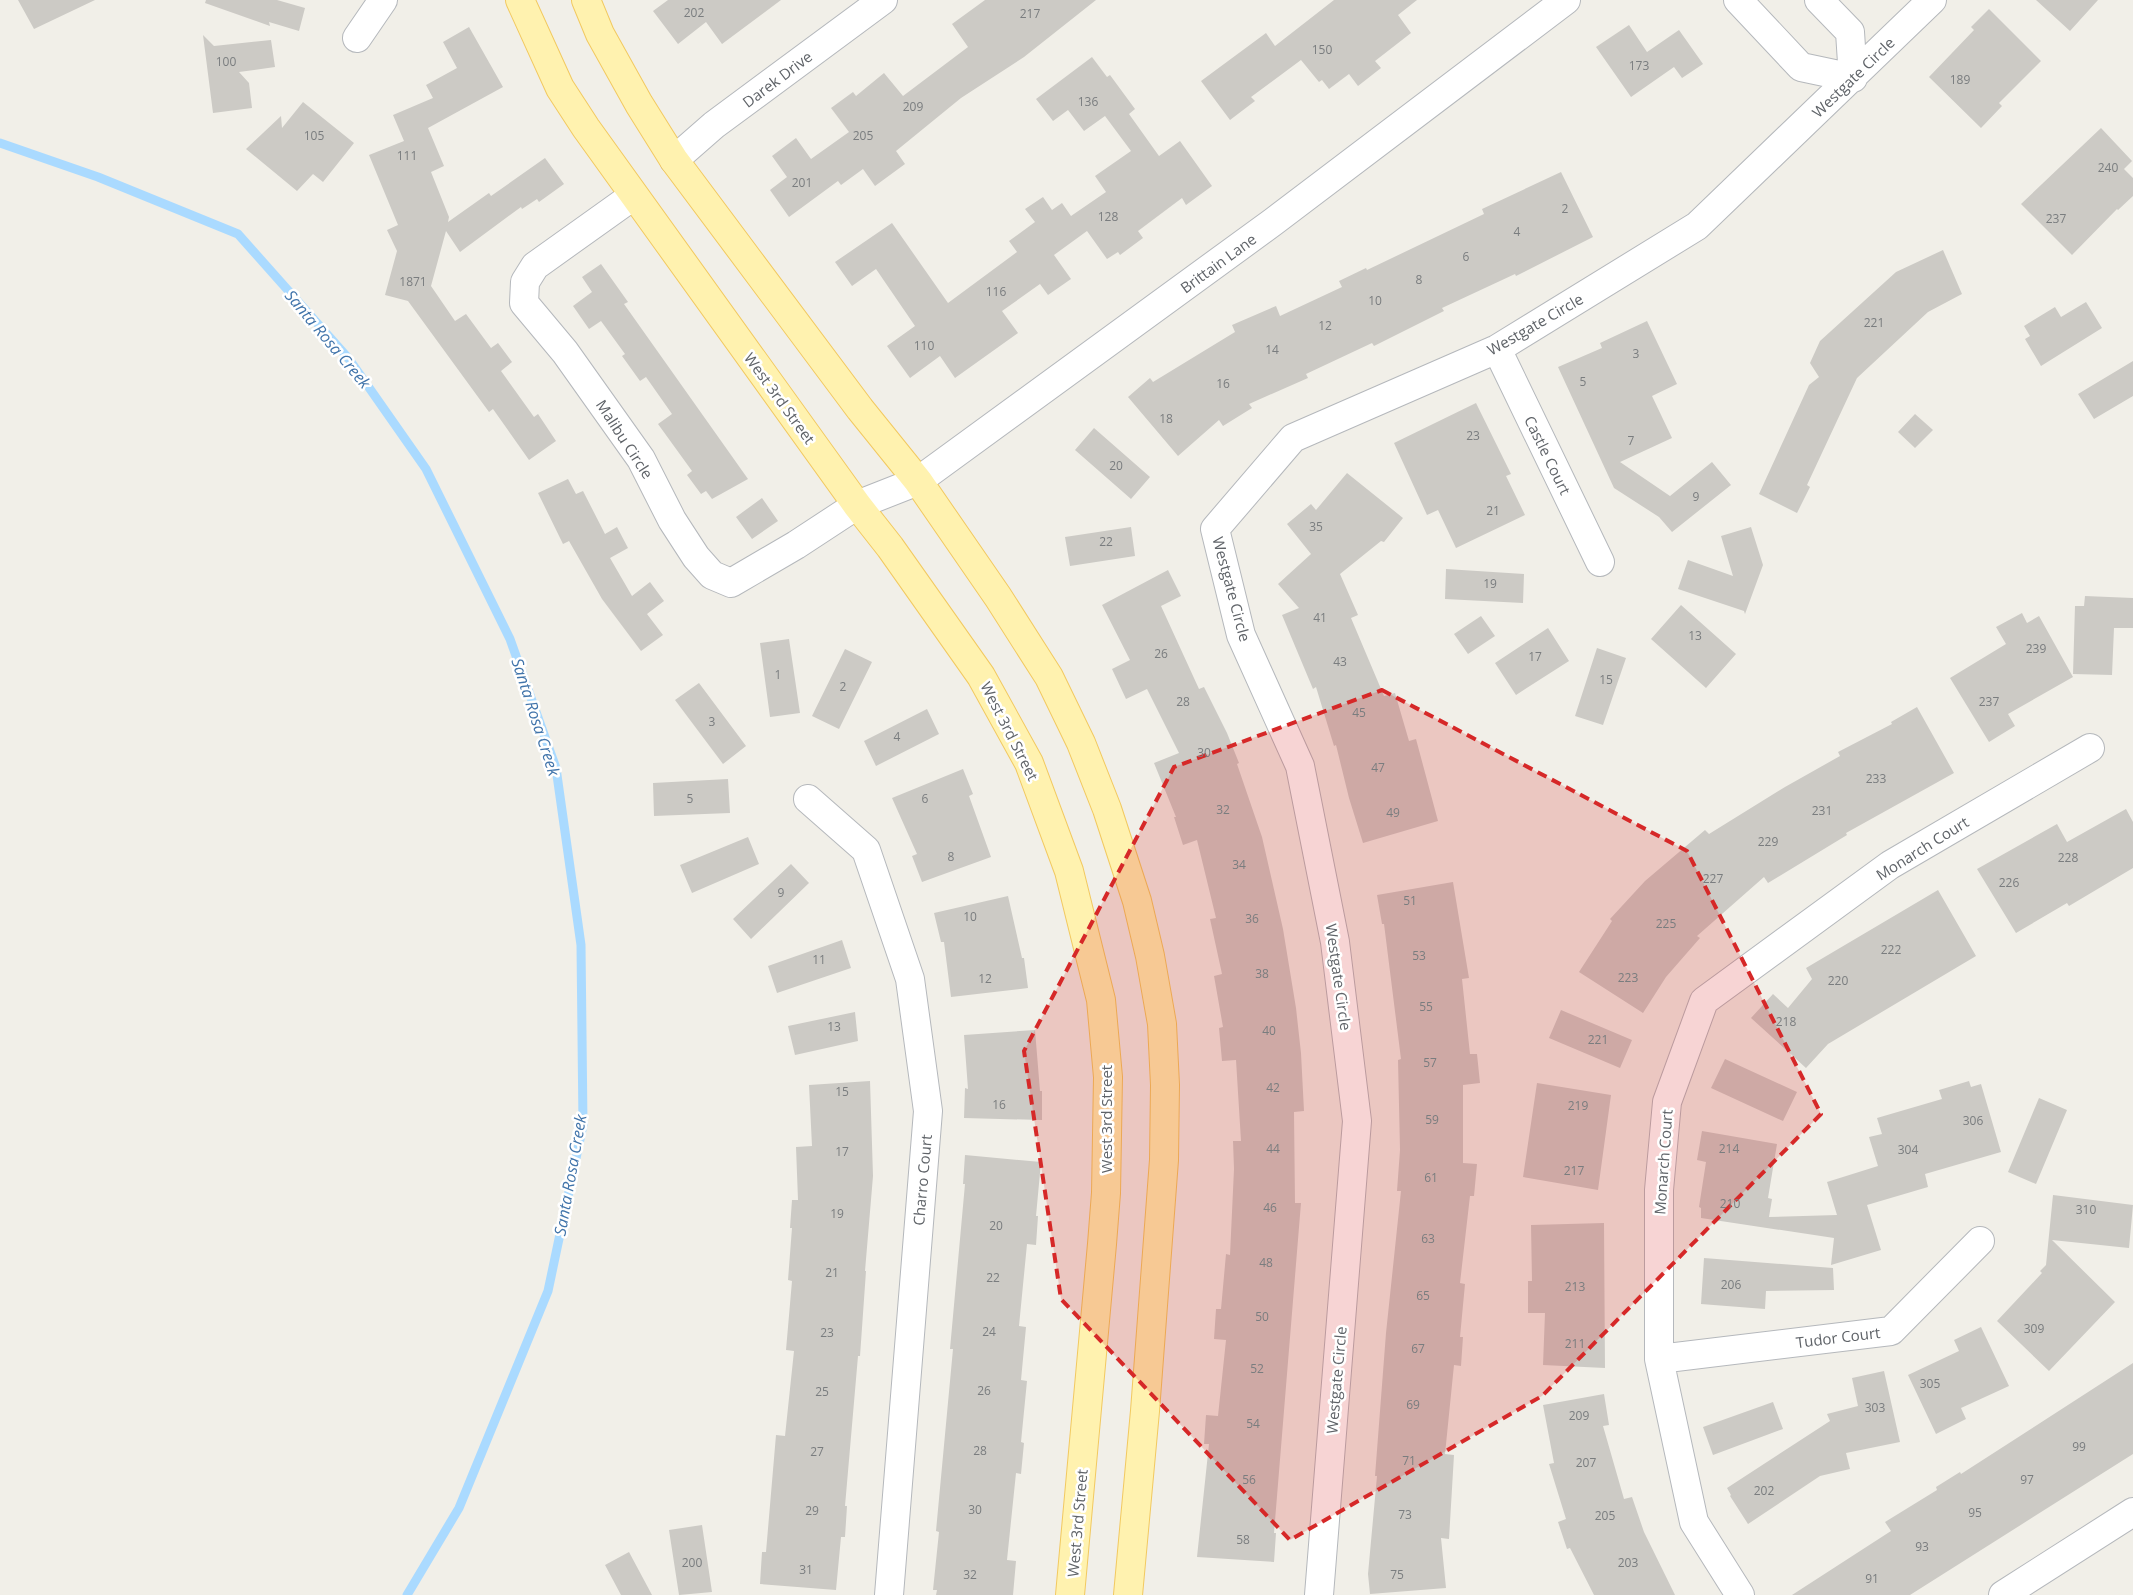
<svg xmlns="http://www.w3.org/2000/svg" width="2133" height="1595" font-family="'Open Sans',sans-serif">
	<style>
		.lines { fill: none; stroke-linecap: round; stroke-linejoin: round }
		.stream { stroke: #aadaff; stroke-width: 9 }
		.building { fill: #cccac5 }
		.minor-casing { stroke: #b5b8bc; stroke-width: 30 }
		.major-casing { stroke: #f2c960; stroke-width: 30 }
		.minor { stroke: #fff; stroke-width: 28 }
		.major { stroke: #fff2af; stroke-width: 28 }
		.marked { fill: #d62828; fill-opacity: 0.2; stroke: #d62828; stroke-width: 4; stroke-dasharray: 10 6; stroke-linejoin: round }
		.labels { text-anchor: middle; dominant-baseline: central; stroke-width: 5; stroke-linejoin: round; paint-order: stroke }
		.number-label { font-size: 12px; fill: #7a7d7f }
		.street-label { font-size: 15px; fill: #5f6368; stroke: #fff }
		.water-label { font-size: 16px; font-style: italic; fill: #4174aa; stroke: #fff }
	</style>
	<rect width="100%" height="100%" fill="#f1efe8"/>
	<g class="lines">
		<!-- stream -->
		<path class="stream" d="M0 143 98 177 238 234 349 359 426 469 510 639 556 768 581 945 583 1125 548 1291 459 1508 407 1595"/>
	</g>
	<!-- building -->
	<path class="building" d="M18 0H95L34 29Z
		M206 0H277L305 8 299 31 269 22 270 26 205 3Z
		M668 0H781L722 44 706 22 678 44 653 11Z
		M985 0H1096L1024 57 961 98 896 151 905 164 875 186 863 169 841 185 838 181 789 217 770 190 787 177 772 156 796 138 811 159 849 132 831 108 853 92 856 96 884 73 903 96 968 47 952 24Z
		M1334 0H1417L1398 15 1411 33 1375 61 1381 68 1358 86 1349 74 1329 89 1322 80 1319 82 1301 60 1251 97 1255 101 1230 120 1201 81 1266 33 1275 46Z
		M2036 0H2098L2070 31Z
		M1989 9 2041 61 1999 103 2002 106 1981 128 1929 77 1974 30 1971 27Z
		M1629 25 1647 52 1679 30 1703 64 1682 78 1674 67 1631 97 1596 47Z
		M469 27 503 87 428 128 444 166 431 172 449 217 448 222 489 193 491 196 545 158 564 184 539 202 537 199 522 209 521 207 460 252 446 231 431 286 455 321 466 314 491 348 498 343 512 362 501 371 534 417 538 414 556 441 529 460 493 409 489 412 408 301 385 295 397 251 387 230 398 225 369 155 404 141 393 115 433 98 426 85 457 68 443 42Z
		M203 35 214 46 271 40 275 67 239 72 249 83 252 108 213 113Z
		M1092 57 1107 77 1110 75 1135 109 1129 114 1159 156 1180 141 1212 186 1186 205 1182 198 1138 231 1143 238 1120 255 1118 252 1107 259 1087 231 1054 255 1071 279 1048 295 1040 284 1002 311 1018 333 955 378 940 356 910 378 887 346 915 326 876 269 852 286 835 262 892 223 948 303 1017 252 1009 241 1035 222 1025 209 1043 197 1052 210 1062 203 1071 216 1106 192 1095 176 1131 151 1105 116 1084 131 1068 110 1053 121 1036 99Z
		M303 102 354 143 323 182 313 174 297 191 246 149 281 116 282 128Z
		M2101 128 2132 161 2124 169 2133 178V196L2118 210 2117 209 2072 255 2021 204Z
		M1561 172 1593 237 1516 276 1515 274 1442 308 1444 311 1374 346 1372 343 1306 374 1308 378 1249 404 1252 408 1223 426 1219 420 1178 456 1128 397 1150 378 1153 382 1235 332 1232 325 1276 306 1280 316 1342 287 1339 281 1366 268 1367 270 1484 214 1482 209Z
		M1943 250 1962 294 1928 312 1857 378 1807 485 1810 487 1797 513 1759 494 1809 385 1819 377 1810 363 1820 341 1896 272Z
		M601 264 628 302 624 304 748 479 712 499 706 491 701 494 687 475 692 471 658 424 672 414 646 377 640 381 622 356 625 354 601 321 589 329 573 306 592 292 582 277Z
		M2086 302 2102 328 2041 366 2025 339 2030 336 2024 326 2055 307 2061 317Z
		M1647 321 1677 384 1652 396 1672 438 1620 462 1670 496 1712 462 1731 485 1672 532 1659 517 1614 488 1558 367 1602 348 1600 343Z
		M2133 361V396L2094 419 2078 394Z
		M1476 403 1511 474 1506 476 1525 515 1456 548 1438 510 1427 515 1394 443Z
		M1915 414 1933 430 1915 448 1898 432Z
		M1094 428 1150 477 1131 499 1075 450Z
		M1347 473 1403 518 1384 542 1381 541 1340 574 1358 615 1351 618 1384 696 1395 693 1409 741 1416 739 1438 821 1363 843 1349 798 1336 745 1334 746 1316 687 1313 689 1282 615 1299 608 1278 584 1311 554 1287 524 1311 504 1316 510Z
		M568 479 576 494 583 491 605 534 617 527 628 548 610 558 632 596 650 582 664 601 647 614 663 635 641 651 602 599 569 541 563 544 538 493Z
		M762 498 778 521 752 539 736 517Z
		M1131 527 1135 556 1070 566 1065 537Z
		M1751 527 1763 565 1745 614 1744 611 1678 589 1688 560 1733 576 1721 536Z
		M1446 569 1524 574 1523 603 1445 599Z
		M1168 570 1181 596 1161 606 1199 689 1204 687 1227 733 1239 763 1237 764 1262 837 1283 929 1296 1008 1301 1053 1304 1111 1294 1112 1295 1203H1301L1274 1533H1276L1274 1562 1197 1557 1209 1444H1204L1206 1415 1218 1416 1226 1340 1214 1339 1216 1309H1221L1226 1254 1230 1255 1234 1169 1233 1141H1241L1236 1060 1222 1061 1219 1028 1223 1027 1214 976 1222 974 1210 919 1216 918 1197 840 1183 845 1174 817H1176L1154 763 1179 753 1147 689 1126 699 1112 669 1130 660 1102 605Z
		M2085 596 2133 598V628H2114L2112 675 2073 674 2075 606H2084Z
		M1681 605 1736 654 1706 688 1651 639Z
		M2022 613 2027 623 2039 616 2073 677 2008 714 2015 726 1989 742 1950 678 2006 644 1996 627Z
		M1481 616 1495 636 1468 654 1454 634Z
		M1548 628 1569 661 1516 695 1495 663Z
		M789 639 800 713 770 717 760 643Z
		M1597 648 1626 658 1603 725 1575 716Z
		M845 649 872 662 839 729 812 716Z
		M699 683 746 746 723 764 675 700Z
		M1917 707 1954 773 1846 833 1847 835 1768 883 1764 877 1697 936 1700 938 1666 977 1643 1013 1579 972 1612 921 1610 919 1645 881 1705 830 1709 834 1785 787 1840 756 1838 752 1892 724 1891 722Z
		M927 709 939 734 876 766 864 741Z
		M963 769 973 794 969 796 991 857 922 882 912 856 917 854 892 798Z
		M728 779 730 813 654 816 653 783Z
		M2126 809 2133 822V868L2069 906 2067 903 2016 933 1977 869 2057 824 2067 842Z
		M748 837 759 864 692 893 680 865Z
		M791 864 809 883 751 939 733 919Z
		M1453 882 1469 978 1462 979 1470 1054H1477L1480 1083 1463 1085V1163L1477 1164 1474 1196H1470L1460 1283 1465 1284 1460 1337H1463L1461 1366 1454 1365 1445 1454 1454 1455 1449 1539 1441 1538 1446 1588 1370 1594 1368 1574 1377 1476H1375L1386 1333 1401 1191H1397L1400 1150 1398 1060 1401 1059 1384 924H1382L1377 895Z
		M1938 890 1976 956 1828 1044 1806 1068 1751 1018 1773 994 1788 1008 1812 979 1806 968Z
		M1008 896 1022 958H1024L1028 988 951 997 944 942H941L934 913Z
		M842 940 851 968 777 993 768 966Z
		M1561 1010 1632 1040 1620 1068 1549 1038Z
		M855 1012 858 1041 795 1055 788 1026Z
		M1035 1030 1040 1091H1042V1120L964 1118 965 1088 968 1089 964 1035Z
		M1725 1059 1797 1092 1783 1121 1711 1088Z
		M870 1081 873 1176 865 1271H866L860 1356H858L845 1506H847L845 1537H841L836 1590 760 1584 762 1552H766L776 1435 785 1436 794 1351 786 1350 792 1281 788 1280 792 1228H790L792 1200H798L796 1147 812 1146 809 1085Z
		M1969 1081 1971 1087 1981 1084 2001 1152 1925 1174 1928 1187 1867 1205 1881 1250 1831 1265 1834 1238 1701 1218V1208L1699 1207 1706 1162 1697 1160 1702 1131 1777 1144 1768 1198 1772 1199 1769 1217 1837 1215 1827 1182 1878 1166 1869 1137 1882 1134 1877 1118 1942 1099 1939 1090Z
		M1537 1083 1611 1095 1598 1190 1523 1177Z
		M2039 1098 2067 1110 2036 1184 2008 1172Z
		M965 1155 1041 1162 1036 1216H1038L1036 1245 1027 1244 1019 1326 1026 1327 1021 1380 1027 1381 1021 1442 1024 1443 1021 1474 1016 1473 1007 1560 1016 1561 1013 1595H936L937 1590H933L939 1532 936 1531 953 1349H950L965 1184H963Z
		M2053 1195 2133 1205 2129 1248 2052 1240 2115 1302 2049 1371 1997 1321 2042 1273 2040 1271 2046 1265Z
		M1604 1223 1605 1368 1543 1365 1545 1313H1528V1281H1532L1531 1225Z
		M1704 1258 1833 1268 1834 1290 1766 1291 1765 1309 1701 1304Z
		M1981 1327 2009 1386 1961 1408 1966 1419 1936 1434 1908 1375 1959 1351 1954 1340Z
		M2133 1363V1454L1910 1595H1792L1891 1531 1885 1522 1937 1490 1936 1487 1960 1472 1961 1474Z
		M1884 1371 1900 1442 1846 1453 1850 1469 1820 1476 1748 1524 1730 1496 1731 1495 1727 1488 1830 1421 1827 1414 1858 1406 1852 1378Z
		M1604 1394 1609 1425 1603 1426 1624 1499 1632 1497 1644 1532 1675 1595H1594L1570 1548 1567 1549 1558 1522 1566 1519 1549 1464 1554 1463 1543 1405Z
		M1773 1402 1783 1429 1713 1455 1703 1427Z
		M702 1525 712 1592 679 1595 669 1530Z
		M629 1552 652 1595H621L605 1565Z"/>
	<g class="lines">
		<defs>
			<path id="minor" d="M1738 0 1801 67 1853 78
				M1819 0 1850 32 1853 78
				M357 38 383 0
				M674 160 714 125 883 0
				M633 196 535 266 525 282 524 303 565 352 641 459 672 520 696 557 712 575 731 583 796 545 857 505 918 481 1273 222 1566 0
				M1497 349 1600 562
				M808 799 866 850 910 979 928 1111 889 1595
				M1659 1359 1891 1331 1980 1241
				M1319 1595 1357 1121 1335 942 1300 766 1241 635 1215 529 1293 438 1497 349 1697 226 1932 0
				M1740 1595 1694 1522 1659 1359V1190L1667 1102 1704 1001 1890 865 2090 748
				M2003 1595 2133 1512"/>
			<path id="major" d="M520 0 560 88 586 128 857 505 890 547 981 676 1029 763 1069 871 1101 1000 1108 1077 1106 1193 1102 1244 1070 1595
				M586 0 600 34 639 104 674 160 860 409 918 481 998 597 1049 677 1081 743 1107 809 1137 901 1150 956 1162 1024 1165 1085 1164 1160 1145 1411 1128 1595"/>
		</defs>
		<!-- minor casing -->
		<use href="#minor" class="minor-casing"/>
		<!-- major casing -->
		<use href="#major" class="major-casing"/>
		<!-- minor -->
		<use href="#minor" class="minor"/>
		<!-- major -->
		<use href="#major" class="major"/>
	</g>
	<!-- marked area -->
	<path class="marked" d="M1382 690 1687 851 1821 1114 1542 1396 1290 1540 1061 1299 1024 1051 1174 767Z"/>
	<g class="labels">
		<!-- number labels -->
		<g class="number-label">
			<text x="694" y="12">202</text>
			<text x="1030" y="13">217</text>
			<text x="1322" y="49">150</text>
			<text x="226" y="61">100</text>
			<text x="1639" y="65">173</text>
			<text x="1960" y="79">189</text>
			<text x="1088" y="101">136</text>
			<text x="913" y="106">209</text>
			<text x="314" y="135">105</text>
			<text x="863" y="135">205</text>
			<text x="407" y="155">111</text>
			<text x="2108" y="167">240</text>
			<text x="802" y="182">201</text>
			<text x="1565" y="208">2</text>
			<text x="1108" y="216">128</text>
			<text x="2056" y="218">237</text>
			<text x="1517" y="231">4</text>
			<text x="1466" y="256">6</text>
			<text x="1419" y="279">8</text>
			<text x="413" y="281">1871</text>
			<text x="996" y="291">116</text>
			<text x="1375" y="300">10</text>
			<text x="1874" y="322">221</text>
			<text x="1325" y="325">12</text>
			<text x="924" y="345">110</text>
			<text x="1272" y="349">14</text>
			<text x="1636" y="353">3</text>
			<text x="1583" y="381">5</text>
			<text x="1223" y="383">16</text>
			<text x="1166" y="418">18</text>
			<text x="1473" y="435">23</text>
			<text x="1631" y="440">7</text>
			<text x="1116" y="465">20</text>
			<text x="1696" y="496">9</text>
			<text x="1493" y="510">21</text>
			<text x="1316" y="526">35</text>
			<text x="1106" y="541">22</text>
			<text x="1490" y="583">19</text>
			<text x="1320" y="617">41</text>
			<text x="1695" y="635">13</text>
			<text x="2036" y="648">239</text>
			<text x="1161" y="653">26</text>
			<text x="1535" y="656">17</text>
			<text x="1340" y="661">43</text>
			<text x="778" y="674">1</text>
			<text x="1606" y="679">15</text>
			<text x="843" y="686">2</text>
			<text x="1183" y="701">28</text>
			<text x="1989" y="701">237</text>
			<text x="1359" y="712">45</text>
			<text x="712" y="721">3</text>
			<text x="897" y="736">4</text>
			<text x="1204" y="752">30</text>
			<text x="1378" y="767">47</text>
			<text x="1876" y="778">233</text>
			<text x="690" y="798">5</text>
			<text x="925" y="798">6</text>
			<text x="1223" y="809">32</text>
			<text x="1822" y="810">231</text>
			<text x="1393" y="812">49</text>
			<text x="1768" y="841">229</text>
			<text x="951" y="856">8</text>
			<text x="2068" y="857">228</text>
			<text x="1239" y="864">34</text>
			<text x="1713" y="878">227</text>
			<text x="2009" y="882">226</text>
			<text x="781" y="892">9</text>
			<text x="1410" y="900">51</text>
			<text x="970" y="916">10</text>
			<text x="1252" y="918">36</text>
			<text x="1666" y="923">225</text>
			<text x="1891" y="949">222</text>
			<text x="1419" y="955">53</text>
			<text x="819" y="959">11</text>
			<text x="1262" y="973">38</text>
			<text x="1628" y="977">223</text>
			<text x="985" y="978">12</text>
			<text x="1838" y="980">220</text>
			<text x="1426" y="1006">55</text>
			<text x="1786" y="1021">218</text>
			<text x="834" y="1026">13</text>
			<text x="1269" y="1030">40</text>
			<text x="1598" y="1039">221</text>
			<text x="1430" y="1062">57</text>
			<text x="1273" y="1087">42</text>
			<text x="842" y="1091">15</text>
			<text x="999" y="1104">16</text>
			<text x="1578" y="1105">219</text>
			<text x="1432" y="1119">59</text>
			<text x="1973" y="1120">306</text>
			<text x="1273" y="1148">44</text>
			<text x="1729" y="1148">214</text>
			<text x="1908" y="1149">304</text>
			<text x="842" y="1151">17</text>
			<text x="1574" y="1170">217</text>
			<text x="1431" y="1177">61</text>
			<text x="1730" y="1203">210</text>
			<text x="1270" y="1207">46</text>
			<text x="2086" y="1209">310</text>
			<text x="837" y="1213">19</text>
			<text x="996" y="1225">20</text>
			<text x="1428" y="1238">63</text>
			<text x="1266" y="1262">48</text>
			<text x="832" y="1272">21</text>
			<text x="993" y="1277">22</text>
			<text x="1731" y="1284">206</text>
			<text x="1575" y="1286">213</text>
			<text x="1423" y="1295">65</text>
			<text x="1262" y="1316">50</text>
			<text x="2034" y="1328">309</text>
			<text x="989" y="1331">24</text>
			<text x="827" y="1332">23</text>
			<text x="1575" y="1343">211</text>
			<text x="1418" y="1348">67</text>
			<text x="1257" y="1368">52</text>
			<text x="1930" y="1383">305</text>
			<text x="984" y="1390">26</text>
			<text x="822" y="1391">25</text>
			<text x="1413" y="1404">69</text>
			<text x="1875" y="1407">303</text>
			<text x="1579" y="1415">209</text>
			<text x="1253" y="1423">54</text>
			<text x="2079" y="1446">99</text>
			<text x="980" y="1450">28</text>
			<text x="817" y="1451">27</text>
			<text x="1409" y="1460">71</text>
			<text x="1586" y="1462">207</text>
			<text x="1249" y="1479">56</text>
			<text x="2027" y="1479">97</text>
			<text x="1764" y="1490">202</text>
			<text x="975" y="1509">30</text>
			<text x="812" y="1510">29</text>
			<text x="1975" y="1512">95</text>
			<text x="1405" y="1514">73</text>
			<text x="1605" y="1515">205</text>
			<text x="1243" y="1539">58</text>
			<text x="1922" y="1546">93</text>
			<text x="692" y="1562">200</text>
			<text x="1628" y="1562">203</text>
			<text x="806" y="1569">31</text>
			<text x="970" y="1574">32</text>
			<text x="1397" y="1574">75</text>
			<text x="1872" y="1578">91</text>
		</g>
		<!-- street labels -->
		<g class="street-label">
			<text transform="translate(1853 77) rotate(-44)">Westgate Circle</text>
			<text transform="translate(777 79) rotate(-37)">Darek Drive</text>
			<text transform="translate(1218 263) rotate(-36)">Brittain Lane</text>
			<text transform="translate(1535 324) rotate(-30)">Westgate Circle</text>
			<text transform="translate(780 398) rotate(54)">West 3rd Street</text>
			<text transform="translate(625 439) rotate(57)">Malibu Circle</text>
			<text transform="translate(1548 455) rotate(64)">Castle Court</text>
			<text transform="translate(1232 589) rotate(75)">Westgate Circle</text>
			<text transform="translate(1010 731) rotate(63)">West 3rd Street</text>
			<text transform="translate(1922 848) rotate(-32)">Monarch Court</text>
			<text transform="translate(1339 977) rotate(82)">Westgate Circle</text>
			<text transform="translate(1106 1119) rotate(-90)">West 3rd Street</text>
			<text transform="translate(1663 1162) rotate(-86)">Monarch Court</text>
			<text transform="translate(922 1180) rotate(-85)">Charro Court</text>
			<text transform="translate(1838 1337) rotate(-7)">Tudor Court</text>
			<text transform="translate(1336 1380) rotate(-85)">Westgate Circle</text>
			<text transform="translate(1077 1523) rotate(-85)">West 3rd Street</text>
		</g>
		<!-- water labels -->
		<g class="water-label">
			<text transform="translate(328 339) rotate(50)">Santa Rosa Creek</text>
			<text transform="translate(536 717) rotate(72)">Santa Rosa Creek</text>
			<text transform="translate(570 1175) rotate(-80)">Santa Rosa Creek</text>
		</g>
	</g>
</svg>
